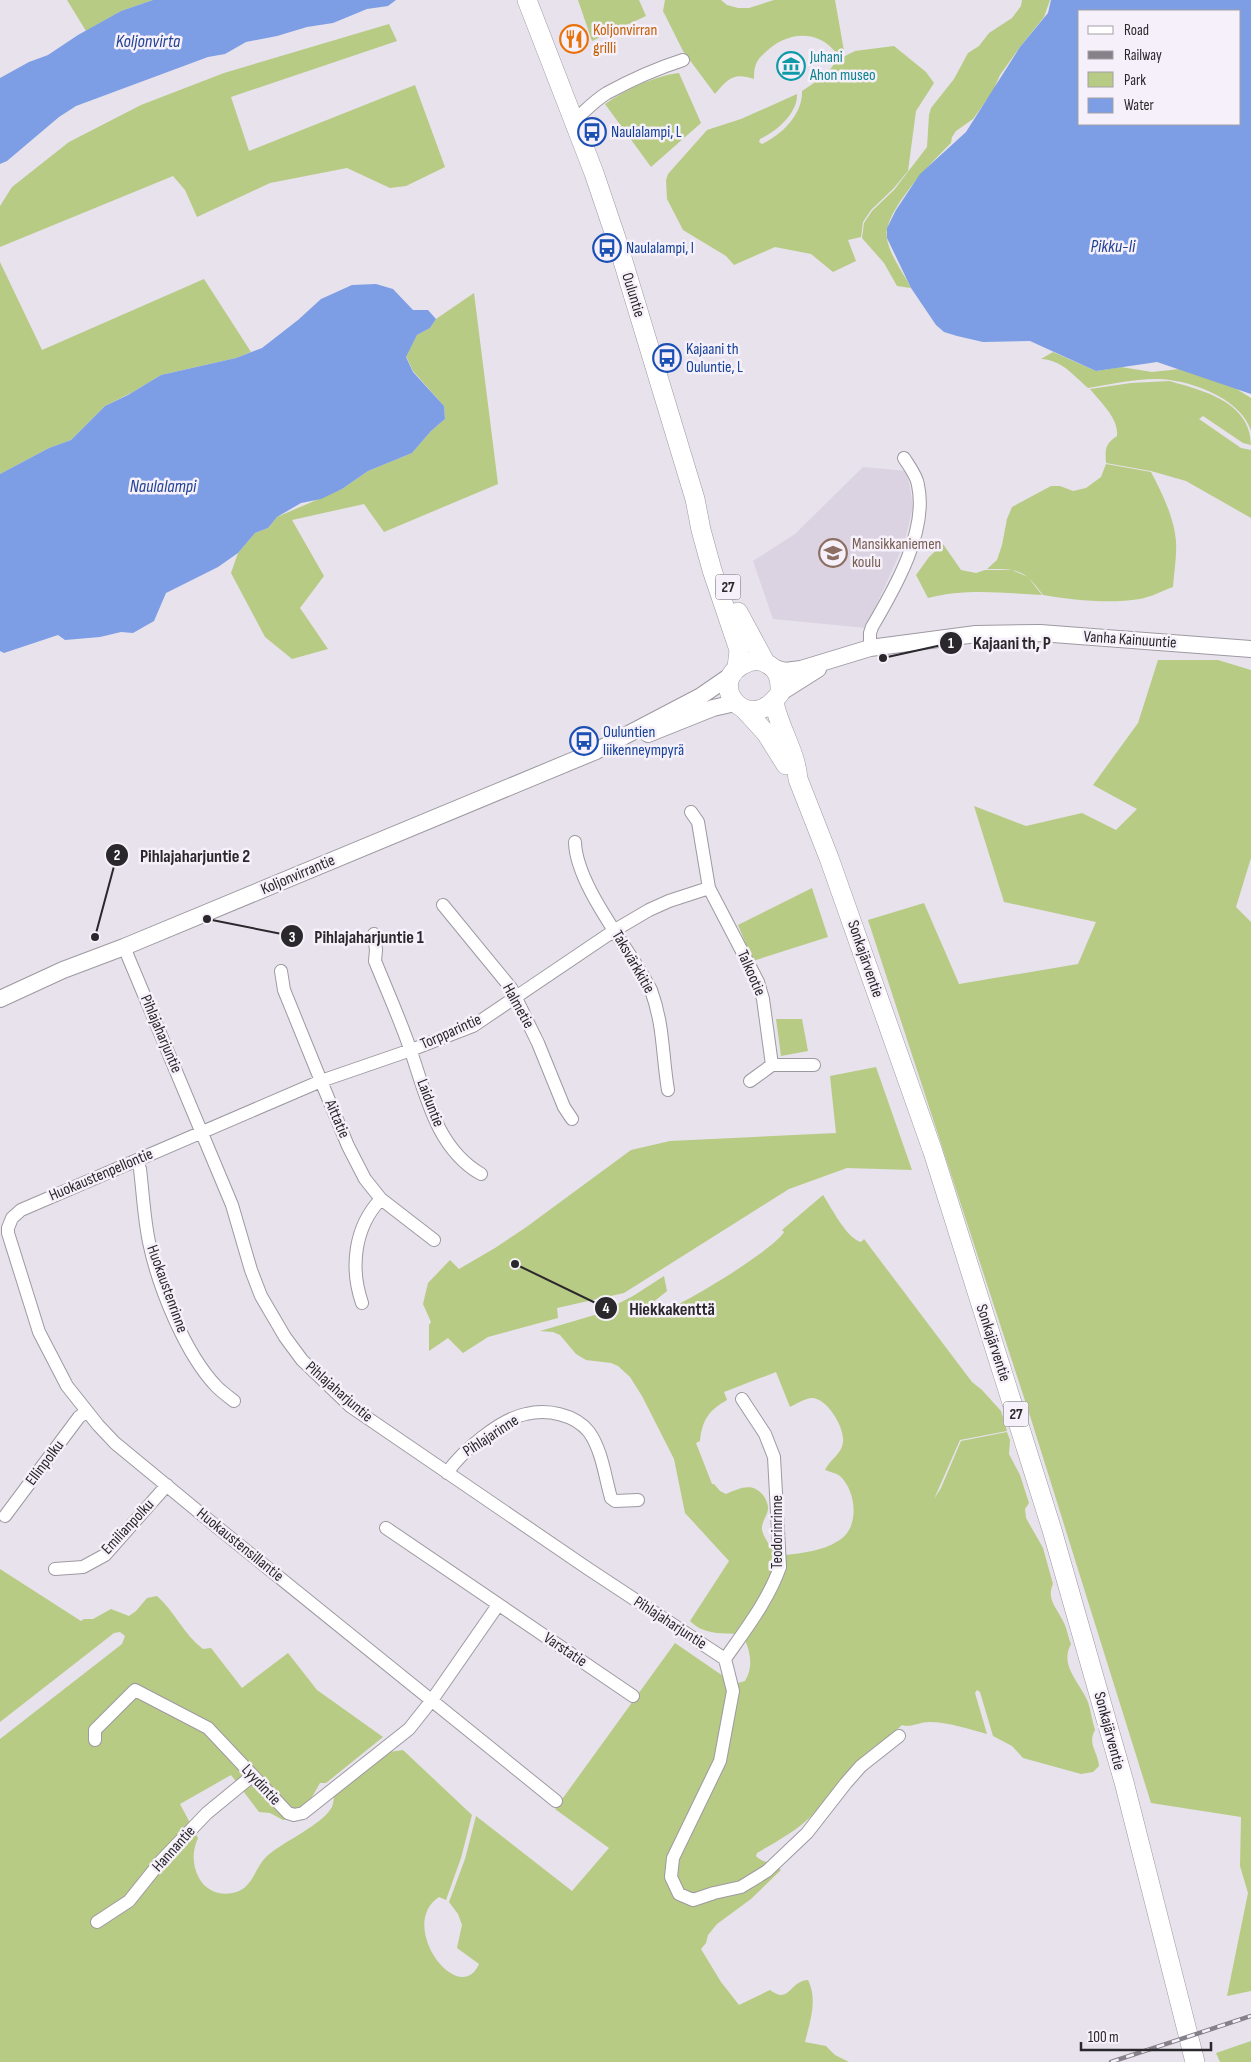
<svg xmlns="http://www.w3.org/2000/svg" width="1251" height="2062" font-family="'Sofia Sans Condensed',sans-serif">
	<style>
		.built { fill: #dbd3e1 }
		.green { fill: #b7cb84 }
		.water { fill: #7d9ee4; fill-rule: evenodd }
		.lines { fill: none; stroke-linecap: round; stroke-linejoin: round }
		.minor-casing { stroke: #9e99a1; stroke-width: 14 }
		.major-casing { stroke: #9e99a1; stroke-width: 18 }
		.highway-casing { stroke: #9e99a1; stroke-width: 20 }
		.minor { stroke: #fff; stroke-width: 12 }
		.major { stroke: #fff; stroke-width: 16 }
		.highway { stroke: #fff; stroke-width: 19 }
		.rail-casing { stroke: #858188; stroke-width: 4.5 }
		.rail { stroke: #f5f0f9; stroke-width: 2.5; stroke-dasharray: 8; stroke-linecap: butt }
		.labels { text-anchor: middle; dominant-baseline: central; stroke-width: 5; stroke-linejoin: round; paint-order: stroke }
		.shield { fill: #f5f0f9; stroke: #67646a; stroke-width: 1 }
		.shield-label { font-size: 15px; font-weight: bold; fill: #2a282c }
		.food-label { font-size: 16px; fill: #c56008; stroke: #f5f0f9; text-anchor: start }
		.culture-label { font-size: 16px; fill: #0d838f; stroke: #f5f0f9; text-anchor: start }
		.transit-label { font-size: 16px; fill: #164399; stroke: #f5f0f9; text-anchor: start }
		.street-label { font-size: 16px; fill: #2a282c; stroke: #f5f0f9 }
		.education-label { font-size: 16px; fill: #785e54; stroke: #f5f0f9; text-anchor: start }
		.water-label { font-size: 18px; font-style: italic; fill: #234395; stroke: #f5f0f9 }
		.leader { fill: none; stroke: #2a282c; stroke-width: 2 }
		.callout-dot { fill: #2a282c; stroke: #f5f0f9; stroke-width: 2 }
		.mark-label { font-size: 15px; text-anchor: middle; font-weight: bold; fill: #fff }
		.callout-label { font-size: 18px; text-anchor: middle; font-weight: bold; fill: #2a282c; stroke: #f5f0f9; stroke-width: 5; stroke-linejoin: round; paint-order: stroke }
	</style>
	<rect width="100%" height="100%" fill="#e7e2ec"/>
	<!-- built -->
	<path class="built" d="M863 467 907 471 913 507 904 544 866 628 773 619 753 561 795 534Z"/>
	<!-- green -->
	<path class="green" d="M67 0H153L121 11 86 31Z
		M578 0H639L646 16 592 41Z
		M665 0H721L727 5 738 8H749L774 0H835L844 51 837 54C820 30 790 31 769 49 764 54 759 57 756 64 754 69 754 74 754 79 733 72 728 79 715 94L683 51 663 11Z
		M1022 0H1050L1044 17 1020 47 1000 75 993 91 973 119 956 131 952 137 951 143C933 161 882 212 887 239 890 256 903 272 911 288L897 286 884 263 862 238 864 223 872 211 894 190 927 147 929 115 931 108 954 79 968 53 979 46 989 33 1012 18 1021 6Z
		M389 24 397 41 231 97 249 151 415 85 445 167 406 186 390 188 347 168 270 183 197 217 185 190 173 176 0 247V206L12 187 69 142 141 105 224 73Z
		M894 46 926 72 934 83 916 111 908 171 893 189 871 210 863 222 861 237 848 240 856 261 833 272 811 254 775 247 734 265 726 256 683 230 667 199 666 180 668 174 707 130 741 119 797 94C798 113 776 132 760 139L759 142 762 144C782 135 803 114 802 91L826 75 837 60 855 51Z
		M679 73 701 123 651 167 605 104C625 90 654 76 679 73Z
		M0 262 42 350 204 279 251 352 236 358 161 375 133 392 105 406 71 440 49 448 0 474Z
		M474 293 498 484 384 532 364 504 292 520 324 576 300 608 328 649 292 659 265 637 231 573 238 553 255 533 268 528 277 517 342 489 368 471 412 453 431 431 445 419 444 406 413 371 406 356 417 335 430 328 436 319Z
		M1053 352 1096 371 1121 367 1152 372 1180 369 1235 388 1251 398V431C1242 401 1199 384 1170 380 1147 376 1112 384 1088 388 1073 375 1062 360 1041 359Z
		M1169 381C1202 390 1251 402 1251 445L1243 443 1203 416 1199 419 1241 448 1251 450V518L1186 481 1151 471 1106 463C1105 449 1105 444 1117 436 1119 418 1100 402 1090 389L1131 383Z
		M1106 464 1151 472C1162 493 1174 517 1176 541 1177 556 1174 572 1173 587 1162 591 1151 597 1140 599 1108 604 1074 600 1043 595 1024 569 1019 569 987 569L997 560 1002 545 1007 519 1012 507 1051 486H1060L1073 491 1086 488 1101 477Z
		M943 544 961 570 976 573 985 570H1012L1028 577 1042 595C1004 593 965 588 928 598L916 575 929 557Z
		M1158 660H1218L1251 670V858L1236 907 1251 922V1991L1227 1996 1248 1893 1240 1866 1241 1817 1151 1803 1031 1419 868 920 924 903 959 984 1078 964 1096 922 1004 902 974 806 1026 826 1082 813 1116 830 1137 809 1093 785 1138 723Z
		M812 888 828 937 753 961 738 925Z
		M776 1019H802L808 1051 781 1056Z
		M876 1067 912 1170 847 1168 789 1189 624 1293 557 1308 558 1318 488 1337 463 1353 448 1338 429 1351V1325L431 1322 423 1304 428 1283 450 1260 459 1269 495 1248 525 1228 631 1150 670 1141 836 1133 830 1076Z
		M823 1195C831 1207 847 1239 861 1242L864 1239 972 1382 982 1390 1001 1411 1007 1431 960 1440 934 1499 941 1488 961 1441 1007 1432 1010 1440 1009 1454 1020 1475 1029 1503 1025 1509 1026 1518 1043 1548 1053 1584C1046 1599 1057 1608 1063 1621 1067 1628 1068 1637 1071 1644 1059 1666 1080 1682 1088 1702 1091 1711 1092 1721 1095 1730 1087 1744 1098 1752 1099 1766L1093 1772 1081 1774 1023 1758 1012 1746 993 1736 980 1692 977 1690 975 1693 987 1734C968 1729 949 1722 929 1722 919 1722 911 1728 902 1725 889 1738 872 1746 860 1760 841 1780 827 1803 806 1821 791 1834 774 1843 757 1853L756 1856C762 1863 774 1862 781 1870L751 1899 717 1924 708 1935 706 1943 701 1949 721 1982 739 2005 770 1990C790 2005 789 1981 808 1980 818 2000 810 2021 805 2042L826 2046 835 2055 849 2062H0V1739L122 1644 125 1636 120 1632 114 1633 0 1722V1569L81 1621 84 1619H93L111 1609 129 1616 136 1611 147 1598 157 1596C175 1612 184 1635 203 1649L211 1648 242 1688 288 1653 317 1690 383 1737 326 1783H320C311 1799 302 1817 283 1820L270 1813 259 1812 231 1775 180 1804 198 1838C192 1851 192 1865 199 1878 207 1893 224 1897 239 1891 253 1885 256 1866 267 1856 284 1841 322 1825 332 1807 333 1804 334 1799 334 1796L389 1752 403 1750 472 1815 461 1858 446 1900 439 1897C396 1925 459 2009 479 1964L457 1948 462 1925 458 1914 449 1902 465 1859 476 1816 572 1891 609 1848 555 1809 675 1643 726 1678 738 1683 745 1681C753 1668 751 1654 745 1640 764 1614 785 1588 785 1555 803 1553 822 1551 838 1541 860 1529 857 1492 840 1476 836 1473 830 1472 825 1470 830 1459 842 1454 843 1442 845 1428 827 1397 811 1398 804 1399 796 1404 790 1407L776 1372 724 1392 727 1400C709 1410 702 1420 700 1441L696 1443 712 1484H714L720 1491 726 1494C739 1489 751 1482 762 1494 765 1497 768 1503 768 1508 768 1516 761 1521 762 1530 764 1538 769 1544 774 1551V1570L770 1580 736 1634C718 1633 703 1634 690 1621L729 1561 685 1513 674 1459 642 1396 630 1377 618 1366 611 1363 586 1360 576 1354 560 1335 553 1332 540 1331 598 1314 633 1296 664 1276 667 1291 652 1303 649 1312C649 1312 656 1313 656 1313 675 1311 775 1249 784 1232L782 1230Z
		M1251 2041V2062H1220L1216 2053Z"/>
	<!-- water -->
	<path class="water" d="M153 0H396L388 6 367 9 333 23 307 27 277 36 246 42 225 54 208 57 76 106 59 117 7 161 0 164V78L29 62 48 55 78 35 121 11Z
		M1051 0H1251V394L1157 362 1096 371 1030 341 983 342 957 336 944 332 936 325 911 288 887 238V228L896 210 920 174 966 132 1020 47 1048 13ZM1080 11H1240V124H1080Z
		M376 284 393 289 413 310H428L436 319 430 328 417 335 406 357 413 372 444 406 445 419 431 431 412 453 368 471 342 489 321 499 301 503 277 517 268 528 255 533 238 553 218 567 166 593 154 621 133 633 121 632 100 637 65 640 58 635 4 653 0 651V474L49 448 71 440 105 406 128 395 161 375 236 358 262 348 298 320 321 299 352 285Z"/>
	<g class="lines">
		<defs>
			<path id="minor" d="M574 121C585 111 595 100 607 93 631 80 658 68 683 60
				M870 648V633L872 627C895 588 928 531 918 485 917 476 909 466 904 458
				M691 812 698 822 709 888 758 982 763 999 772 1065
				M575 842C576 886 630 949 651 990 664 1026 662 1054 668 1090
				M443 905 511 988 538 1043 564 1107 572 1119
				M374 934 376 950 375 961C386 988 398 1015 408 1043 425 1089 434 1147 481 1174
				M124 947 232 1205 251 1270 261 1296 285 1337 302 1360 350 1406 587 1568 725 1659
				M281 971 284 990 321 1081 348 1146 365 1179 381 1199 434 1240
				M750 1081 772 1065H814
				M137 1161 140 1169C143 1194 144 1218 149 1242 158 1286 185 1354 217 1387 222 1392 229 1397 234 1401
				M362 1303C350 1268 354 1227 381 1199
				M447 1473C461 1452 500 1419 526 1414 547 1409 575 1414 589 1432 602 1450 605 1477 611 1498L615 1501 638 1500
				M5 1516 79 1417 86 1412
				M386 1528 633 1696
				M55 1569 83 1567 105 1555 167 1485
				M725 1659 733 1691 720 1761 673 1858 671 1877 679 1894 693 1900 714 1893 741 1887 767 1871 807 1833 846 1783 861 1766 899 1736
				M725 1659C745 1630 768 1601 780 1567L774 1457 765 1434 742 1399
				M95 1740V1730L135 1690 208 1728 288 1813 294 1815 303 1813 409 1729 432 1700 498 1605
				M556 1801 217 1527 115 1443 98 1425 67 1386 39 1332 8 1233V1228L12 1218 21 1210 321 1081 411 1050 473 1026 615 930 649 910 669 901 709 888
				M97 1922 129 1901 161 1861 207 1813 252 1776"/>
			<path id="major" d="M775 668 785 671 801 669 870 648 976 634 1040 633 1251 649
				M780 693 818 669
				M648 734 713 708 735 703
				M0 999 63 970 124 947 596 751 701 696 730 676"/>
			<path id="highway" d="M527 0 594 173 616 238 695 499 701 530 712 570 739 650 737 668
				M738 612 765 662
				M756 660C775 664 781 674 780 693 746 742 697 673 756 660Z
				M774 702C779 728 796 752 798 779L829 858 933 1152 1052 1530 1124 1782 1195 2062
				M745 710 766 733 786 765"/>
		</defs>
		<!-- minor casing -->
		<use href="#minor" class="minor-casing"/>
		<!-- major casing -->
		<use href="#major" class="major-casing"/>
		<!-- highway casing -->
		<use href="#highway" class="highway-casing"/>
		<!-- minor -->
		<use href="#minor" class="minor"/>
		<!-- major -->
		<use href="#major" class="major"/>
		<!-- highway -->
		<use href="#highway" class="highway"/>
		<defs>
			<path id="rail" d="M1111 2062 1251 2016"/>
		</defs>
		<!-- rail casing -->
		<use href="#rail" class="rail-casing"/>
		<!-- rail -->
		<use href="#rail" class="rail"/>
	</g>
	<!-- icons -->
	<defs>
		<symbol id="restaurant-ring" viewBox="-11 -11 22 22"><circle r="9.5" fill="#f5f0f9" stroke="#e8710a" stroke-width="1.5"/><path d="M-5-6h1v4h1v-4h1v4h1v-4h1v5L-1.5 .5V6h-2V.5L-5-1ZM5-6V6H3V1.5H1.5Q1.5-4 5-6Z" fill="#e8710a"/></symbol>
		<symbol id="museum-ring" viewBox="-11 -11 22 22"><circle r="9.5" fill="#f5f0f9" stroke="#0f9aa8" stroke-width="1.5"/><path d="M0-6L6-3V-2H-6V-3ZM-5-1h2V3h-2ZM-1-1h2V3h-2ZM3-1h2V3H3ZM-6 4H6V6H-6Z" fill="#0f9aa8"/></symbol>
		<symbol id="bus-ring" viewBox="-11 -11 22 22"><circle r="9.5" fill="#f5f0f9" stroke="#1a4fb4" stroke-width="1.5"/><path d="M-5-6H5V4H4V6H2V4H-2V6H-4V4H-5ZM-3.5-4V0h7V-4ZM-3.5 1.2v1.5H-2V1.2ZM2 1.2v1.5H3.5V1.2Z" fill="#1a4fb4"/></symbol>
		<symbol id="school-ring" viewBox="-11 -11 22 22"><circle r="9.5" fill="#f5f0f9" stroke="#8d6e63" stroke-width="1.5"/><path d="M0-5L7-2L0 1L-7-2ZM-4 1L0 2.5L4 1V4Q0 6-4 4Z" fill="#8d6e63"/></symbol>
	</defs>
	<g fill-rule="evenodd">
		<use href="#restaurant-ring" x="558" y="23" width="32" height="32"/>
		<use href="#museum-ring" x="775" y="50" width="32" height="32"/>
		<use href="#bus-ring" x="576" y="116" width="32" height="32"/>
		<use href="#bus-ring" x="591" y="232" width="32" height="32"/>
		<use href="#bus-ring" x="651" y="342" width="32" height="32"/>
		<use href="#school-ring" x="817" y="537" width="32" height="32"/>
		<use href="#bus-ring" x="568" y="725" width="32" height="32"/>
	</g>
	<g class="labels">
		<!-- shield labels -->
		<g class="shield">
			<rect x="715.5" y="574.5" width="25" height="25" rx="4"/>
			<rect x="1003.5" y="1401.5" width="25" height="25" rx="4"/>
		</g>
		<g class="shield-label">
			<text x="728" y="587">27</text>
			<text x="1016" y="1414">27</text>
		</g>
		<!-- food labels -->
		<g class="food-label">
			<text x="593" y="30">Koljonvirran<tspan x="593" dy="18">grilli</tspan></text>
		</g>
		<!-- culture labels -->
		<g class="culture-label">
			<text x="810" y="57">Juhani<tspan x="810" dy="18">Ahon museo</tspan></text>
		</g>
		<!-- transit labels -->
		<g class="transit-label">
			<text x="611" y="132">Naulalampi, L</text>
			<text x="626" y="248">Naulalampi, I</text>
			<text x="686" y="349">Kajaani th<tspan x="686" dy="18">Ouluntie, L</tspan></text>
			<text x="603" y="732">Ouluntien<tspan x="603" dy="18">liikenneympyrä</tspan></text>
		</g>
		<!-- street labels -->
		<g class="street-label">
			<text transform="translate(633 295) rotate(73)">Ouluntie</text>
			<text transform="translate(1130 640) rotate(4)">Vanha Kainuuntie</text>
			<text transform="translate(298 875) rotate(-23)">Koljonvirrantie</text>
			<text transform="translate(865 959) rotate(71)">Sonkajärventie</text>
			<text transform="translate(633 962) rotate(60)">Taksvärkkitie</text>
			<text transform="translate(751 973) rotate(66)">Talkootie</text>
			<text transform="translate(518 1006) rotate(61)">Halmetie</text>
			<text transform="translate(451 1032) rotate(-24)">Torpparintie</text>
			<text transform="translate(161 1034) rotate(67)">Pihlajaharjuntie</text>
			<text transform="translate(430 1103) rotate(69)">Laiduntie</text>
			<text transform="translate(337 1119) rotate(67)">Aittatie</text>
			<text transform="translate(101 1175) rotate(-23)">Huokaustenpellontie</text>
			<text transform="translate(167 1289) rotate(70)">Huokaustenrinne</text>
			<text transform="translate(993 1343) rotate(72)">Sonkajärventie</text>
			<text transform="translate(339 1392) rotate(41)">Pihlajaharjuntie</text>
			<text transform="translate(491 1436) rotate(-33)">Pihlajarinne</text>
			<text transform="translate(45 1463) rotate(-53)">Ellinpolku</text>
			<text transform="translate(128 1527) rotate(-47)">Emilianpolku</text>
			<text transform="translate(777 1532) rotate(-90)">Teodorinrinne</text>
			<text transform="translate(240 1545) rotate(39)">Huokaustensillantie</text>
			<text transform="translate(670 1623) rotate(33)">Pihlajaharjuntie</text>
			<text transform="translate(565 1650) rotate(34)">Varstatie</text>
			<text transform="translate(1109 1731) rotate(75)">Sonkajärventie</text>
			<text transform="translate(261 1785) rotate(47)">Lyydintie</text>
			<text transform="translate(174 1849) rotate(-48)">Hannantie</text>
		</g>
		<!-- education labels -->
		<g class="education-label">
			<text x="852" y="544">Mansikkaniemen<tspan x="852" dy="18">koulu</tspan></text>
		</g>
		<!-- water labels -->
		<g class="water-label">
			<text x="148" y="41">Koljonvirta</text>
			<text x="1113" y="246">Pikku-Ii</text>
			<text x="163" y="486">Naulalampi</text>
		</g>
	</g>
	<!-- callouts -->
	<path class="leader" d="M883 658L951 643M95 937L117 855M207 919L292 936M515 1264L606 1308"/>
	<g class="callout-dot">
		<circle cx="883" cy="658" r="5"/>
		<circle cx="95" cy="937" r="5"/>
		<circle cx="207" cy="919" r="5"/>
		<circle cx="515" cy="1264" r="5"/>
		<circle cx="951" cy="643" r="12"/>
		<circle cx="117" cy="855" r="12"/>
		<circle cx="292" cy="936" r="12"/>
		<circle cx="606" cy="1308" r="12"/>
	</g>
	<g class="mark-label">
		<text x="951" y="648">1</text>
		<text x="117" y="860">2</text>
		<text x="292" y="942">3</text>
		<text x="606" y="1313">4</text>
	</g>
	<g class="callout-label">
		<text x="1012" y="649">Kajaani th, P</text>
		<text x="195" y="862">Pihlajaharjuntie 2</text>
		<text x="369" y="943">Pihlajaharjuntie 1</text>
		<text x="672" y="1315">Hiekkakenttä</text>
	</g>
	<!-- legend -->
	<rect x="1078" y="10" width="162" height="115" fill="#f5f0f9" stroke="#a4a0a7"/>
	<rect x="1088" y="26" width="25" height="8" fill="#ffffff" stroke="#a4a0a7"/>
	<text x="1124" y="35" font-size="15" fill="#2a282c">Road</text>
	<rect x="1088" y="51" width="25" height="8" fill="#858188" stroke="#a4a0a7"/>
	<text x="1124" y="60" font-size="15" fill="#2a282c">Railway</text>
	<rect x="1088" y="72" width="25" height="15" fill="#b7cb84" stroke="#a4a0a7"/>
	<text x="1124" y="85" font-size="15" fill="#2a282c">Park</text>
	<rect x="1088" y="98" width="25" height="15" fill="#7d9ee4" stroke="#a4a0a7"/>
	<text x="1124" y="110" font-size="15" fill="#2a282c">Water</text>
	<!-- scale -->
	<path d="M1081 2042v8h130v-8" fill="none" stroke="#2a282c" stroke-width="2.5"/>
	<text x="1088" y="2042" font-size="15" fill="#2a282c" stroke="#f5f0f9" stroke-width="4" paint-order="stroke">100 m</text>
</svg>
